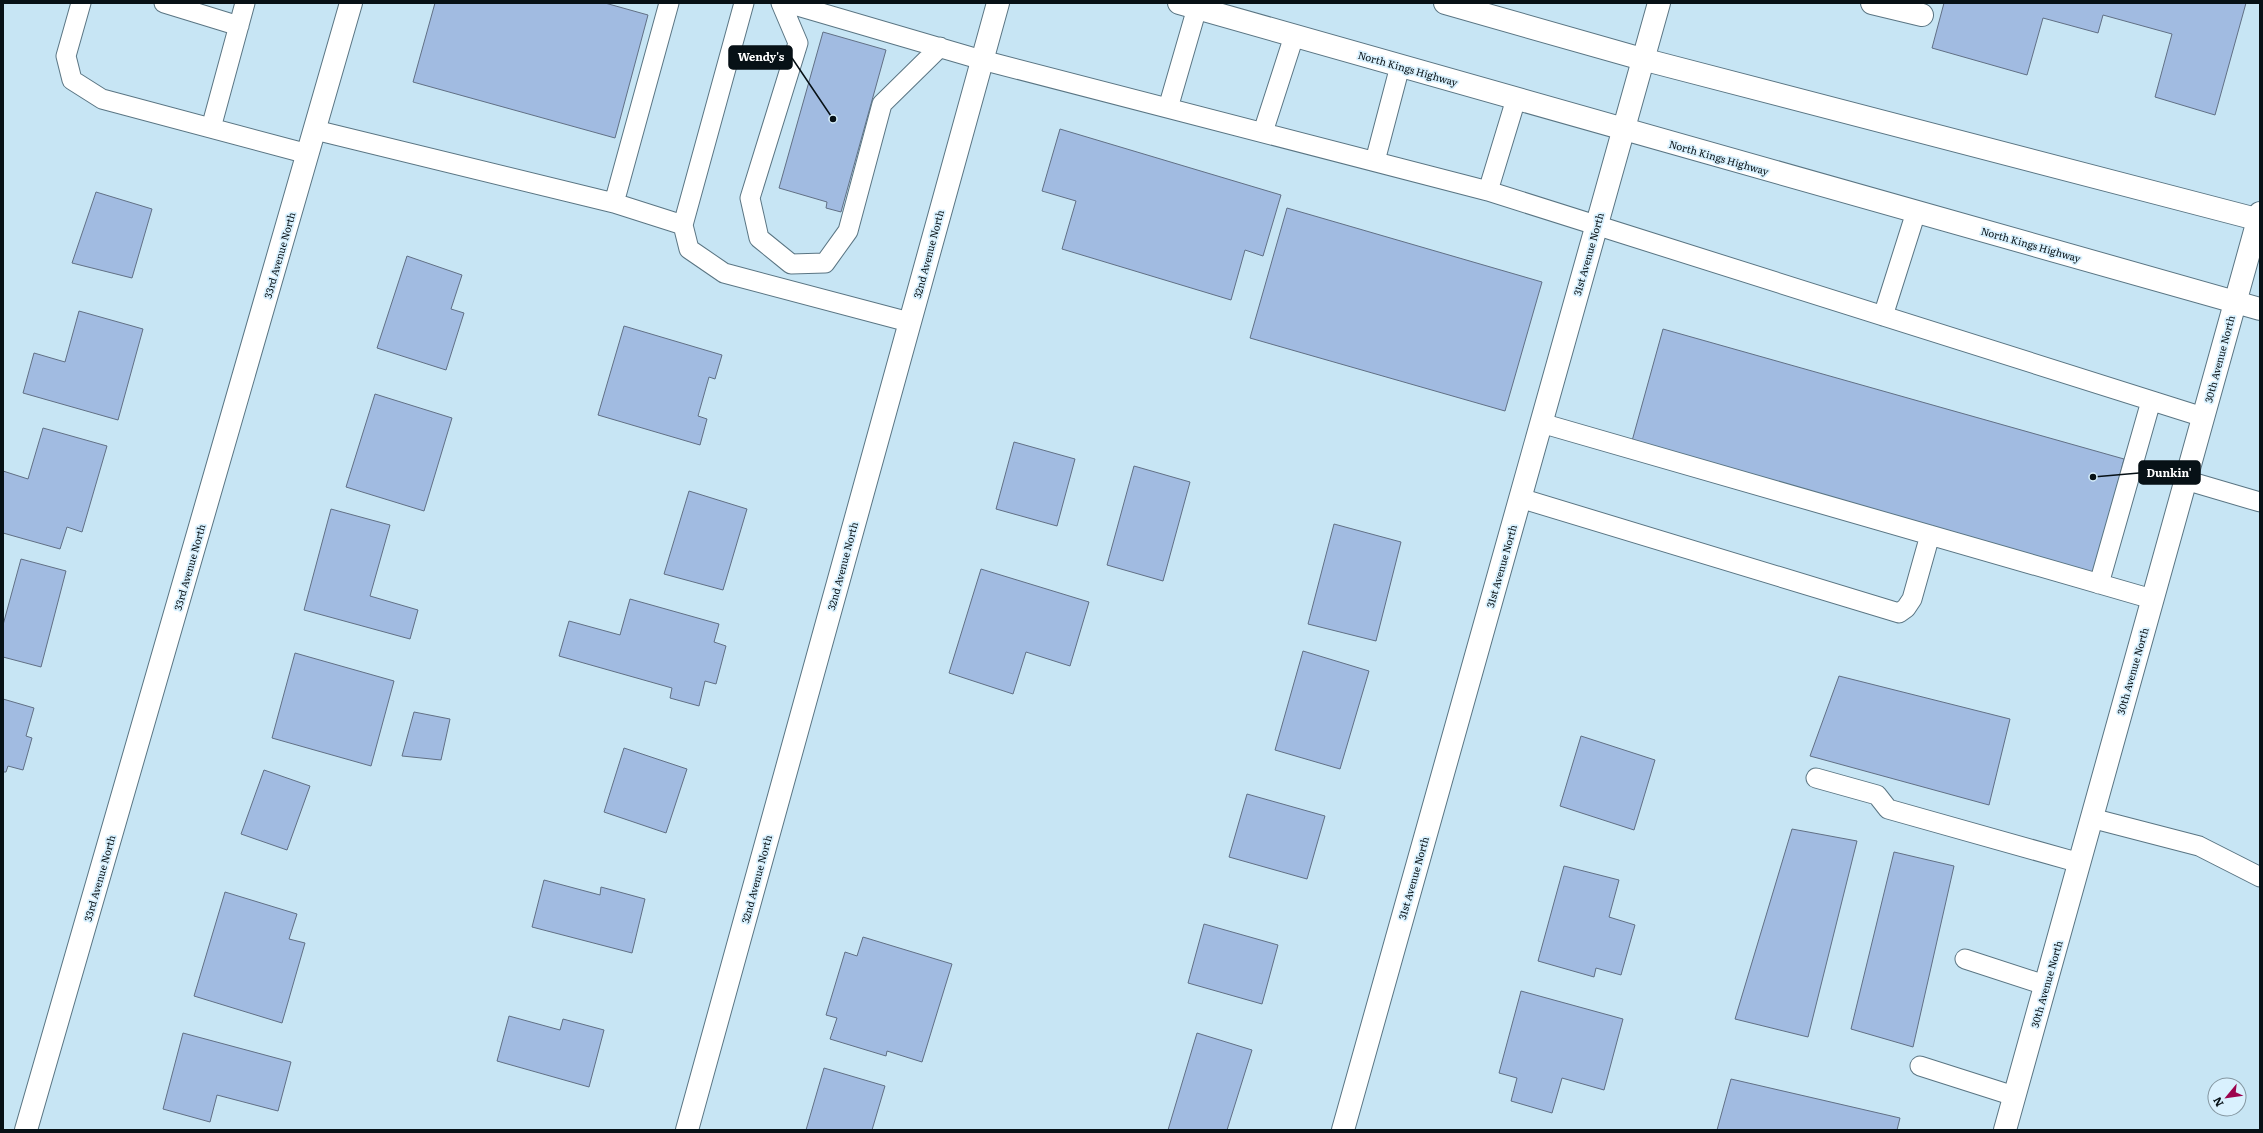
<svg xmlns="http://www.w3.org/2000/svg" width="2263" height="1133" font-family="Literata,serif">
	<style>
		.building { fill: #a1bbe1; stroke: #617085 }
		.lines { fill: none; stroke-linecap: round; stroke-linejoin: round }
		.lane-casing { stroke: #5a7583; stroke-width: 21 }
		.street-casing { stroke: #5a7583; stroke-width: 24 }
		.primary-casing { stroke: #5a7583; stroke-width: 24 }
		.lane { stroke: #fff; stroke-width: 19 }
		.street { stroke: #fff; stroke-width: 22 }
		.primary { stroke: #fff; stroke-width: 22 }
		.labels { text-anchor: middle; dominant-baseline: central; stroke-width: 3.5; stroke-linejoin: round; paint-order: stroke }
		.street-label { font-size: 10px; fill: #071116; stroke: #d9f1fe }
		.leader { fill: none; stroke: #071116; stroke-width: 1.5 }
		.callout-dot { fill: #071116; stroke: #d9f1fe; stroke-width: 1.5 }
		.callout { fill: #071116; stroke: #071116; stroke-width: 1.5 }
		.callout-label { font-size: 11px; text-anchor: middle; font-weight: bold; fill: #fff }
	</style>
	<rect width="100%" height="100%" fill="#c7e5f4"/>
	<!-- building -->
	<path class="building" d="M435 3H605L648 15 615 138 413 82Z
		M1944 3H2246L2215 115 2155 97 2172 34 2103 15 2098 33 2043 18 2027 75 1932 48Z
		M823 32 886 50 841 212 826 208 827 202 779 188Z
		M1060 129 1281 195 1263 256 1245 250 1231 300 1062 249 1076 201 1042 191Z
		M96 192 152 209 132 278 72 263Z
		M1287 208 1542 282 1505 411 1250 338Z
		M407 256 462 275 451 309 464 313 446 370 377 348Z
		M79 311 143 329 118 420 23 393 34 353 65 362Z
		M624 326 722 355 715 379 709 377 698 416 707 419 700 445 598 415Z
		M1663 329 2124 459 2094 576 1632 441Z
		M375 394 452 418 424 511 346 487Z
		M43 428 107 446 82 532 67 527 60 549 3 533V471L28 479Z
		M1014 442 1075 459 1057 526 996 509Z
		M1134 466 1190 482 1163 581 1107 565Z
		M689 491 747 509 723 590 664 574Z
		M331 509 390 525 370 596 418 610 410 639 304 610Z
		M1334 524 1401 542 1376 641 1308 624Z
		M21 559 66 571 41 667 3 657V625Z
		M981 569 1089 602 1070 666 1026 652 1013 694 949 673Z
		M630 599 719 624 714 642 726 646 716 684 705 681 699 706 670 698 672 688 559 656 569 621 620 635Z
		M1303 651 1369 671 1340 769 1275 750Z
		M295 653 394 681 371 766 272 738Z
		M1839 676 2010 719 1989 805 1810 756Z
		M3 699 34 708 26 736 32 738 23 770 8 766 6 772H3Z
		M414 712 450 719 441 760 402 756Z
		M1581 736 1655 760 1634 830 1560 806Z
		M624 748 687 769 666 833 604 812Z
		M264 770 310 786 287 850 241 834Z
		M1247 794 1325 816 1307 879 1229 857Z
		M1792 829 1857 841 1808 1037 1735 1019Z
		M1894 852 1954 866 1913 1047 1851 1029Z
		M1564 866 1619 880 1609 917 1635 925 1621 975 1596 968 1594 977 1538 961Z
		M544 880 600 895 601 887 645 899 632 953 532 927Z
		M225 892 297 914 289 939 305 943 282 1023 194 996Z
		M1204 924 1278 945 1262 1004 1188 983Z
		M863 937 952 964 922 1062 887 1051 886 1056 830 1039 837 1018 826 1015 845 952 857 956Z
		M1521 991 1623 1019 1604 1090 1562 1078 1552 1113 1511 1101 1517 1078 1499 1073Z
		M509 1016 560 1030 563 1019 604 1030 589 1087 497 1061Z
		M183 1033 291 1062 278 1111 217 1095 210 1122 163 1109Z
		M1197 1033 1252 1050 1227 1130H1168Z
		M824 1068 885 1086 872 1130H806Z
		M1731 1079 1900 1118 1897 1130H1717Z"/>
	<g class="lines">
		<defs>
			<path id="lane" d="M81 3 66 56 72 80 102 99 308 154
				M164 3 239 26
				M744 3 683 225 689 249 724 273 909 322
				M781 3 798 43 750 198 759 238 791 264 825 263 848 231 882 104 940 47
				M787 3 982 60 1488 191 2203 417
				M1168 108 1197 8
				M211 128 245 3
				M315 130 614 203 669 3
				M1263 132 1294 36
				M1375 161 1400 66
				M1488 191 1516 99
				M614 203 683 225
				M1883 316 1916 212
				M1541 423 2152 599
				M2185 480 2260 502
				M1520 498 1899 613 1906 608 1912 599 1930 535
				M2099 584 2151 401
				M1816 778 1877 795 1888 809 2080 863
				M2091 818 2199 846 2260 877
				M1965 959 2045 985
				M1920 1066 2014 1096"/>
			<path id="street" d="M1872 3 1922 15
				M26 1130 351 3
				M687 1130 998 3
				M1343 1130 1659 3
				M2005 1130 2260 213"/>
			<path id="primary" d="M1179 3 2260 309
				M1445 3 1642 59 2260 220"/>
		</defs>
		<!-- lane casing -->
		<use href="#lane" class="lane-casing"/>
		<!-- street casing -->
		<use href="#street" class="street-casing"/>
		<!-- primary casing -->
		<use href="#primary" class="primary-casing"/>
		<!-- lane -->
		<use href="#lane" class="lane"/>
		<!-- street -->
		<use href="#street" class="street"/>
		<!-- primary -->
		<use href="#primary" class="primary"/>
	</g>
	<g class="labels">
		<!-- street labels -->
		<g class="street-label">
			<text transform="translate(1408 68) rotate(16)">North Kings Highway</text>
			<text transform="translate(1719 157) rotate(16)">North Kings Highway</text>
			<text transform="translate(2031 244) rotate(16)">North Kings Highway</text>
			<text transform="translate(928 254) rotate(-75)">32nd Avenue North</text>
			<text transform="translate(1588 254) rotate(-74)">31st Avenue North</text>
			<text transform="translate(279 255) rotate(-74)">33rd Avenue North</text>
			<text transform="translate(2219 359) rotate(-75)">30th Avenue North</text>
			<text transform="translate(842 566) rotate(-75)">32nd Avenue North</text>
			<text transform="translate(1501 566) rotate(-74)">31st Avenue North</text>
			<text transform="translate(189 567) rotate(-74)">33rd Avenue North</text>
			<text transform="translate(2132 671) rotate(-74)">30th Avenue North</text>
			<text transform="translate(99 878) rotate(-74)">33rd Avenue North</text>
			<text transform="translate(1413 878) rotate(-74)">31st Avenue North</text>
			<text transform="translate(756 879) rotate(-75)">32nd Avenue North</text>
			<text transform="translate(2046 984) rotate(-74)">30th Avenue North</text>
		</g>
	</g>
	<!-- callouts -->
	<path class="leader" d="M833 119L792 58M2093 477L2139 473"/>
	<g class="callout-dot">
		<circle cx="833" cy="119" r="4"/>
		<circle cx="2093" cy="477" r="4"/>
	</g>
	<g class="callout">
		<rect x="729" y="46" width="63" height="23" rx="4"/>
		<rect x="2139" y="461" width="61" height="23" rx="4"/>
	</g>
	<g class="callout-label">
		<text x="761" y="61">Wendy's</text>
		<text x="2169" y="477">Dunkin'</text>
	</g>
	<!-- border -->
	<rect width="2263" height="1133" fill="none" stroke="#071116" stroke-width="8"/>
	<!-- north arrow -->
	<g transform="translate(2227 1097) rotate(241)"><circle r="19" fill="#d9f1fe" stroke="#8597a1"/>
	<path d="M0-3L7 15L0 10L-7 15Z" fill="#9d034d"/>
	<text y="-6" font-size="11" font-weight="bold" text-anchor="middle" fill="#071116">N</text>
	</g>
</svg>
